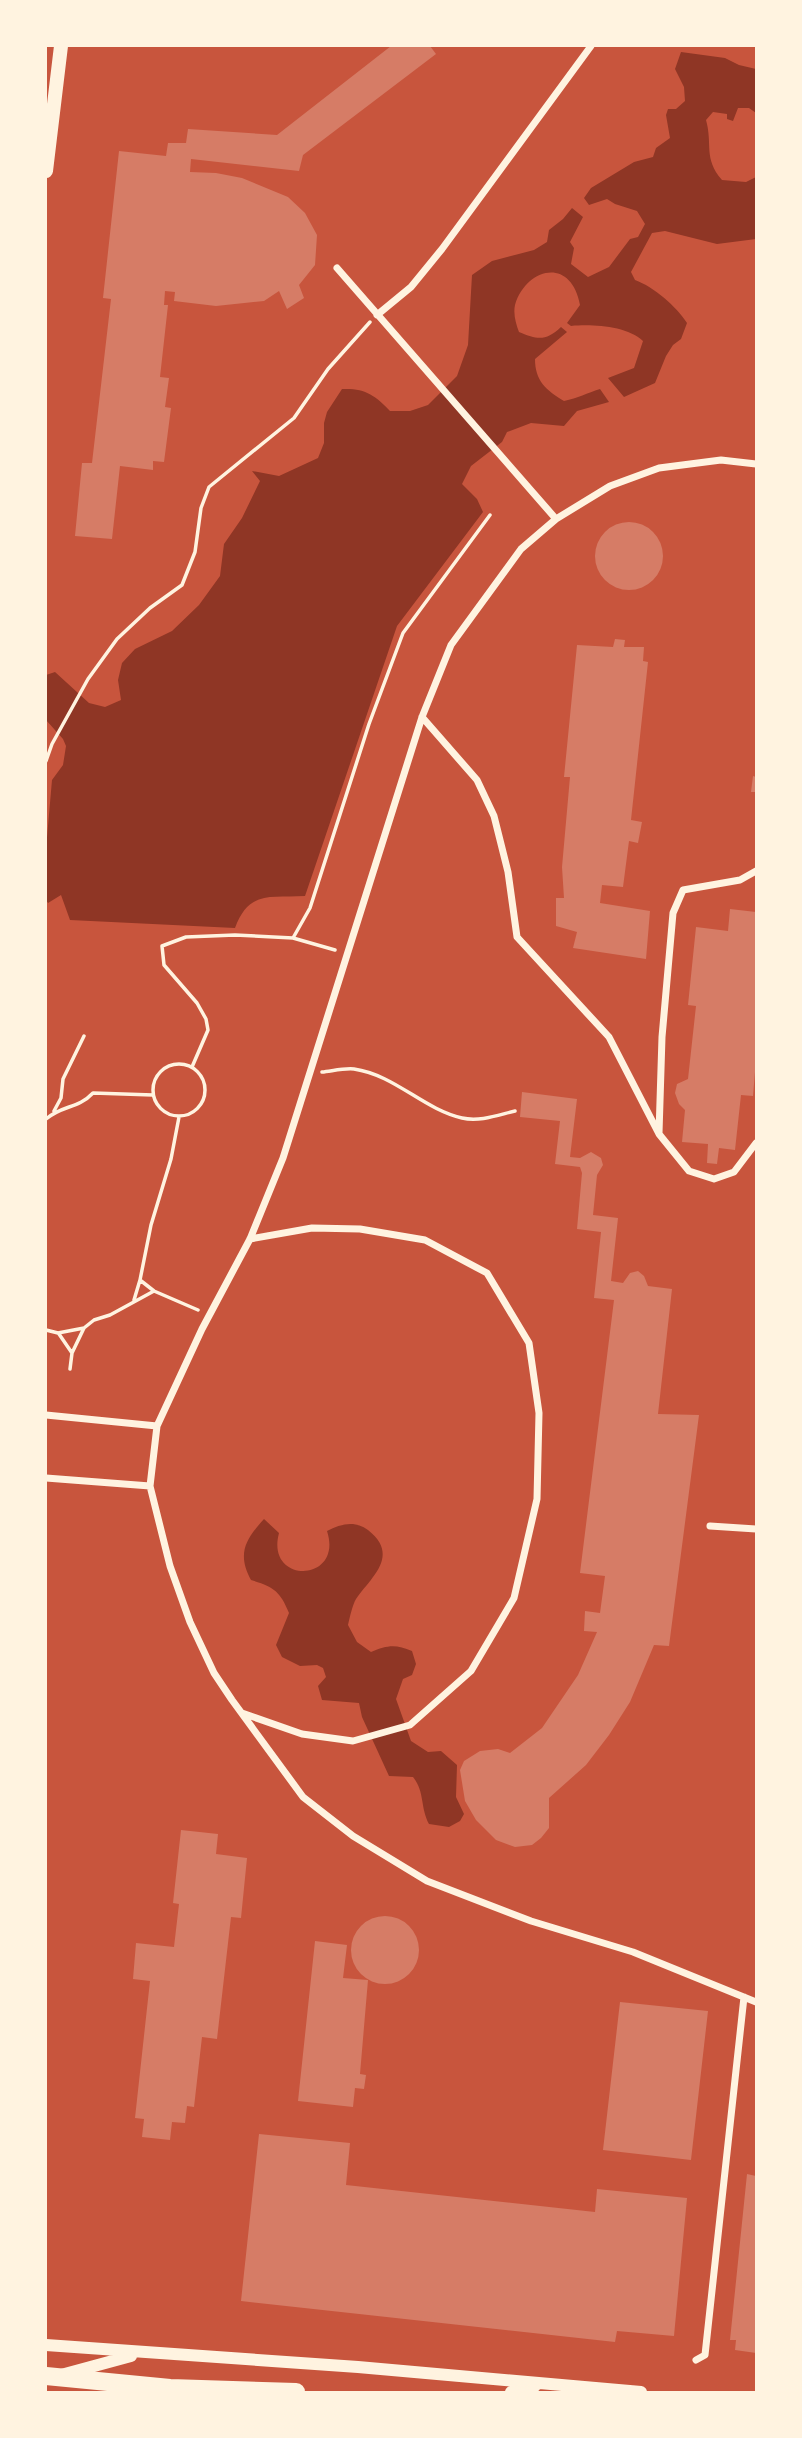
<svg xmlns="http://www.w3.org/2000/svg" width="802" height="2438" font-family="'Source Serif 4',serif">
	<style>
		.water { fill: #8f3625 }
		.building { fill: #d67c66 }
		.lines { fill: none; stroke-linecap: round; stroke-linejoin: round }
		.path { stroke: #fff3e0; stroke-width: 3.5 }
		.minor { stroke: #fff3e0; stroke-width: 7 }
		.tertiary { stroke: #fff3e0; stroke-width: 12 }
		.secondary { stroke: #fff3e0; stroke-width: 14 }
		.primary { stroke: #fff3e0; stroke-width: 18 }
	</style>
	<rect width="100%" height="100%" fill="#c8553d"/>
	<!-- water -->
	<path class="water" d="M681 52 725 58 739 65 756 69V113L749 108H738L733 121 727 119V114L713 112 706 120C713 145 703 158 722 180L746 182 756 177V239L717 244 665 231 652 233 631 272 635 280C654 287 676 306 687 323L681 339 673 345 666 356 655 383 624 397 608 378 634 368 643 341C627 326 593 324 571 326L567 323 580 305C571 256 526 268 515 305 513 314 516 324 519 332 538 340 546 341 561 327L567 332 535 359C535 381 546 390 564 401 578 398 587 393 600 389L609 402 577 411 564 426 531 423 507 432 502 442 471 466 462 484 477 499 483 512 397 626 305 896C270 898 249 890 235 928L70 920 61 895 48 903 46 900V849L52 780 63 765 66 746 63 739 46 720V675L55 672 89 703 105 707 121 700 118 680 122 663 135 649 172 631 199 605 220 576 224 544 242 518 260 481 252 471 279 476 318 458 324 443V423L327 412 342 389C365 388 375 395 390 411H410L428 405 457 376 468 345 472 275 492 261 534 250 547 242 549 230 563 219 572 208 583 217 570 242 574 248 571 264 588 277 609 267 630 239 638 237 645 224 637 211 615 204 607 199 589 205 584 198 591 188 634 162 653 157 656 148 670 138 666 115 668 109H676L685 101 684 87 675 69Z
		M264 1519 279 1533C265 1585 344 1583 327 1531 341 1524 354 1520 368 1530 401 1556 370 1578 356 1599 352 1606 350 1617 348 1625L357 1642 371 1652C387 1645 396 1644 412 1651L416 1664 412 1675 403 1679 396 1699 411 1741 428 1752 441 1751 457 1765 456 1797 464 1814 460 1821 449 1827 429 1824C420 1807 425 1792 413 1777L389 1776 362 1717 359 1703 322 1700 318 1686 326 1677 323 1668 317 1665 300 1666 282 1657 276 1645 289 1613C280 1591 274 1587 251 1580 237 1554 245 1540 264 1519Z"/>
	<!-- building -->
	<path class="building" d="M391 46H430L436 54 303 155 299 171 191 159 190 172 216 173 242 178 288 197 305 213 317 235 315 265 299 285 304 298 287 309 279 291 264 301 216 306 174 301 175 292 165 291 164 305H168L160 377 169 378 165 407 171 408 164 462 153 461V470L120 466 112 539 75 536 82 463H92L111 299 103 298 119 151 166 156 168 143H186L188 129 277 135Z
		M595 556a34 34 0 1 1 68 0a34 34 0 1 1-68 0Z
		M615 639 625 640 624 647H644L643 661 648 662 631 820 642 822 638 843 629 841 623 887 602 885 600 903 650 911 646 959 573 948 577 932 556 926V898H564L562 867 570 777H564L577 645 613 647Z
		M753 776 756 777V792H751Z
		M730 909 756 912V1060L753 1096 741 1095 735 1150 719 1148 717 1164 707 1163 708 1144 682 1142 685 1110 679 1104 675 1093 677 1084 688 1079 696 1006 688 1005 696 927 728 931Z
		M522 1092 577 1099 570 1157 580 1158 591 1152 601 1158 603 1165 597 1175 593 1215 618 1218 611 1281 623 1283 630 1273 638 1271 644 1276 648 1286 672 1289 658 1414 699 1415 669 1646 654 1645 630 1702 609 1735 586 1765 549 1798V1828L541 1838 532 1845 515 1847 496 1840 476 1820 465 1801 460 1770 464 1761 480 1751 498 1749 510 1753 542 1728 578 1675 597 1632 584 1631 585 1611 600 1613 605 1576 580 1573 614 1300 594 1298 601 1232 577 1229 582 1173 580 1167 555 1164 560 1121 520 1117Z
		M181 1830 218 1834 216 1854 247 1858 241 1918 231 1917 217 2039 202 2037 194 2107 187 2106 185 2123 172 2122 170 2140 142 2137 144 2119 135 2118 150 1981 133 1979 136 1943 174 1947 179 1904 173 1903Z
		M351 1950a34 34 0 1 1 68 0a34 34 0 1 1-68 0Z
		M315 1941 347 1945 343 1978 368 1980 360 2074 366 2075 364 2089 355 2088 353 2107 298 2101Z
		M620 2002 708 2011 691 2160 603 2150Z
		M259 2134 350 2143 346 2185 595 2212 597 2189 687 2198 674 2336 617 2331 615 2342 241 2301Z
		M747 2174 756 2176V2353L735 2350 736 2340H730Z"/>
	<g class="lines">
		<!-- path -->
		<path class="path" d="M46 761 52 744 88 679 117 639 150 608 182 585 195 552 201 508 209 487 294 418 328 369 370 322
			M293 938 335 950
			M153 1090a26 26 0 1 1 52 0a26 26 0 1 1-52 0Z
			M192 1067 208 1030 206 1019 197 1003 164 965 162 946 186 937 235 935 293 938 310 908 369 724 403 633 490 515
			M322 1072C332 1071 344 1068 354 1069 395 1075 423 1109 462 1118 480 1122 498 1115 515 1111
			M54 1111 61 1098 63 1079 84 1036
			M179 1117 171 1159 151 1225 140 1280 154 1291 198 1310
			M46 1119C62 1105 78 1109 93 1093L153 1095
			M134 1300 140 1280
			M46 1330 58 1333 84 1328 94 1320 110 1315 154 1291
			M59 1334 72 1353
			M70 1369 72 1353 84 1328"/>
		<!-- minor -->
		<path class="minor" d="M337 268 556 519
			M377 315 411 287 442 249 591 46
			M756 464 721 460 659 468 610 486 556 519 521 549 451 645 422 717 283 1158 250 1239 202 1329 157 1426 150 1486 170 1566 190 1622 214 1673 232 1700 303 1797 353 1836 427 1881 531 1921 633 1952 756 2002
			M422 717 477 780 494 816 508 872 517 937 609 1037 659 1134 689 1171 714 1179 734 1172 756 1143
			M659 1133 662 1037 673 913 683 890 740 880 756 871
			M46 1415 157 1426
			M46 1478 150 1486
			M710 1526 756 1529
			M242 1713 302 1734 353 1741 410 1725 471 1671 514 1598 537 1499 539 1413 529 1343 487 1273 425 1240 360 1229 312 1228 250 1239
			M696 2360 705 2355 744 1997"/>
		<!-- tertiary -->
		<path class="tertiary" d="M46 2345 358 2367 641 2392
			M61 2375 131 2356
			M511 2392 535 2386"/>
		<!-- secondary -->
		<path class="secondary" d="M46 171 61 46"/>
		<!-- primary -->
		<path class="primary" d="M46 2376 170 2388 296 2392"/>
	</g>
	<!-- border -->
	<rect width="802" height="2438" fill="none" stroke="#fff3e0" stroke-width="94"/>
</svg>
